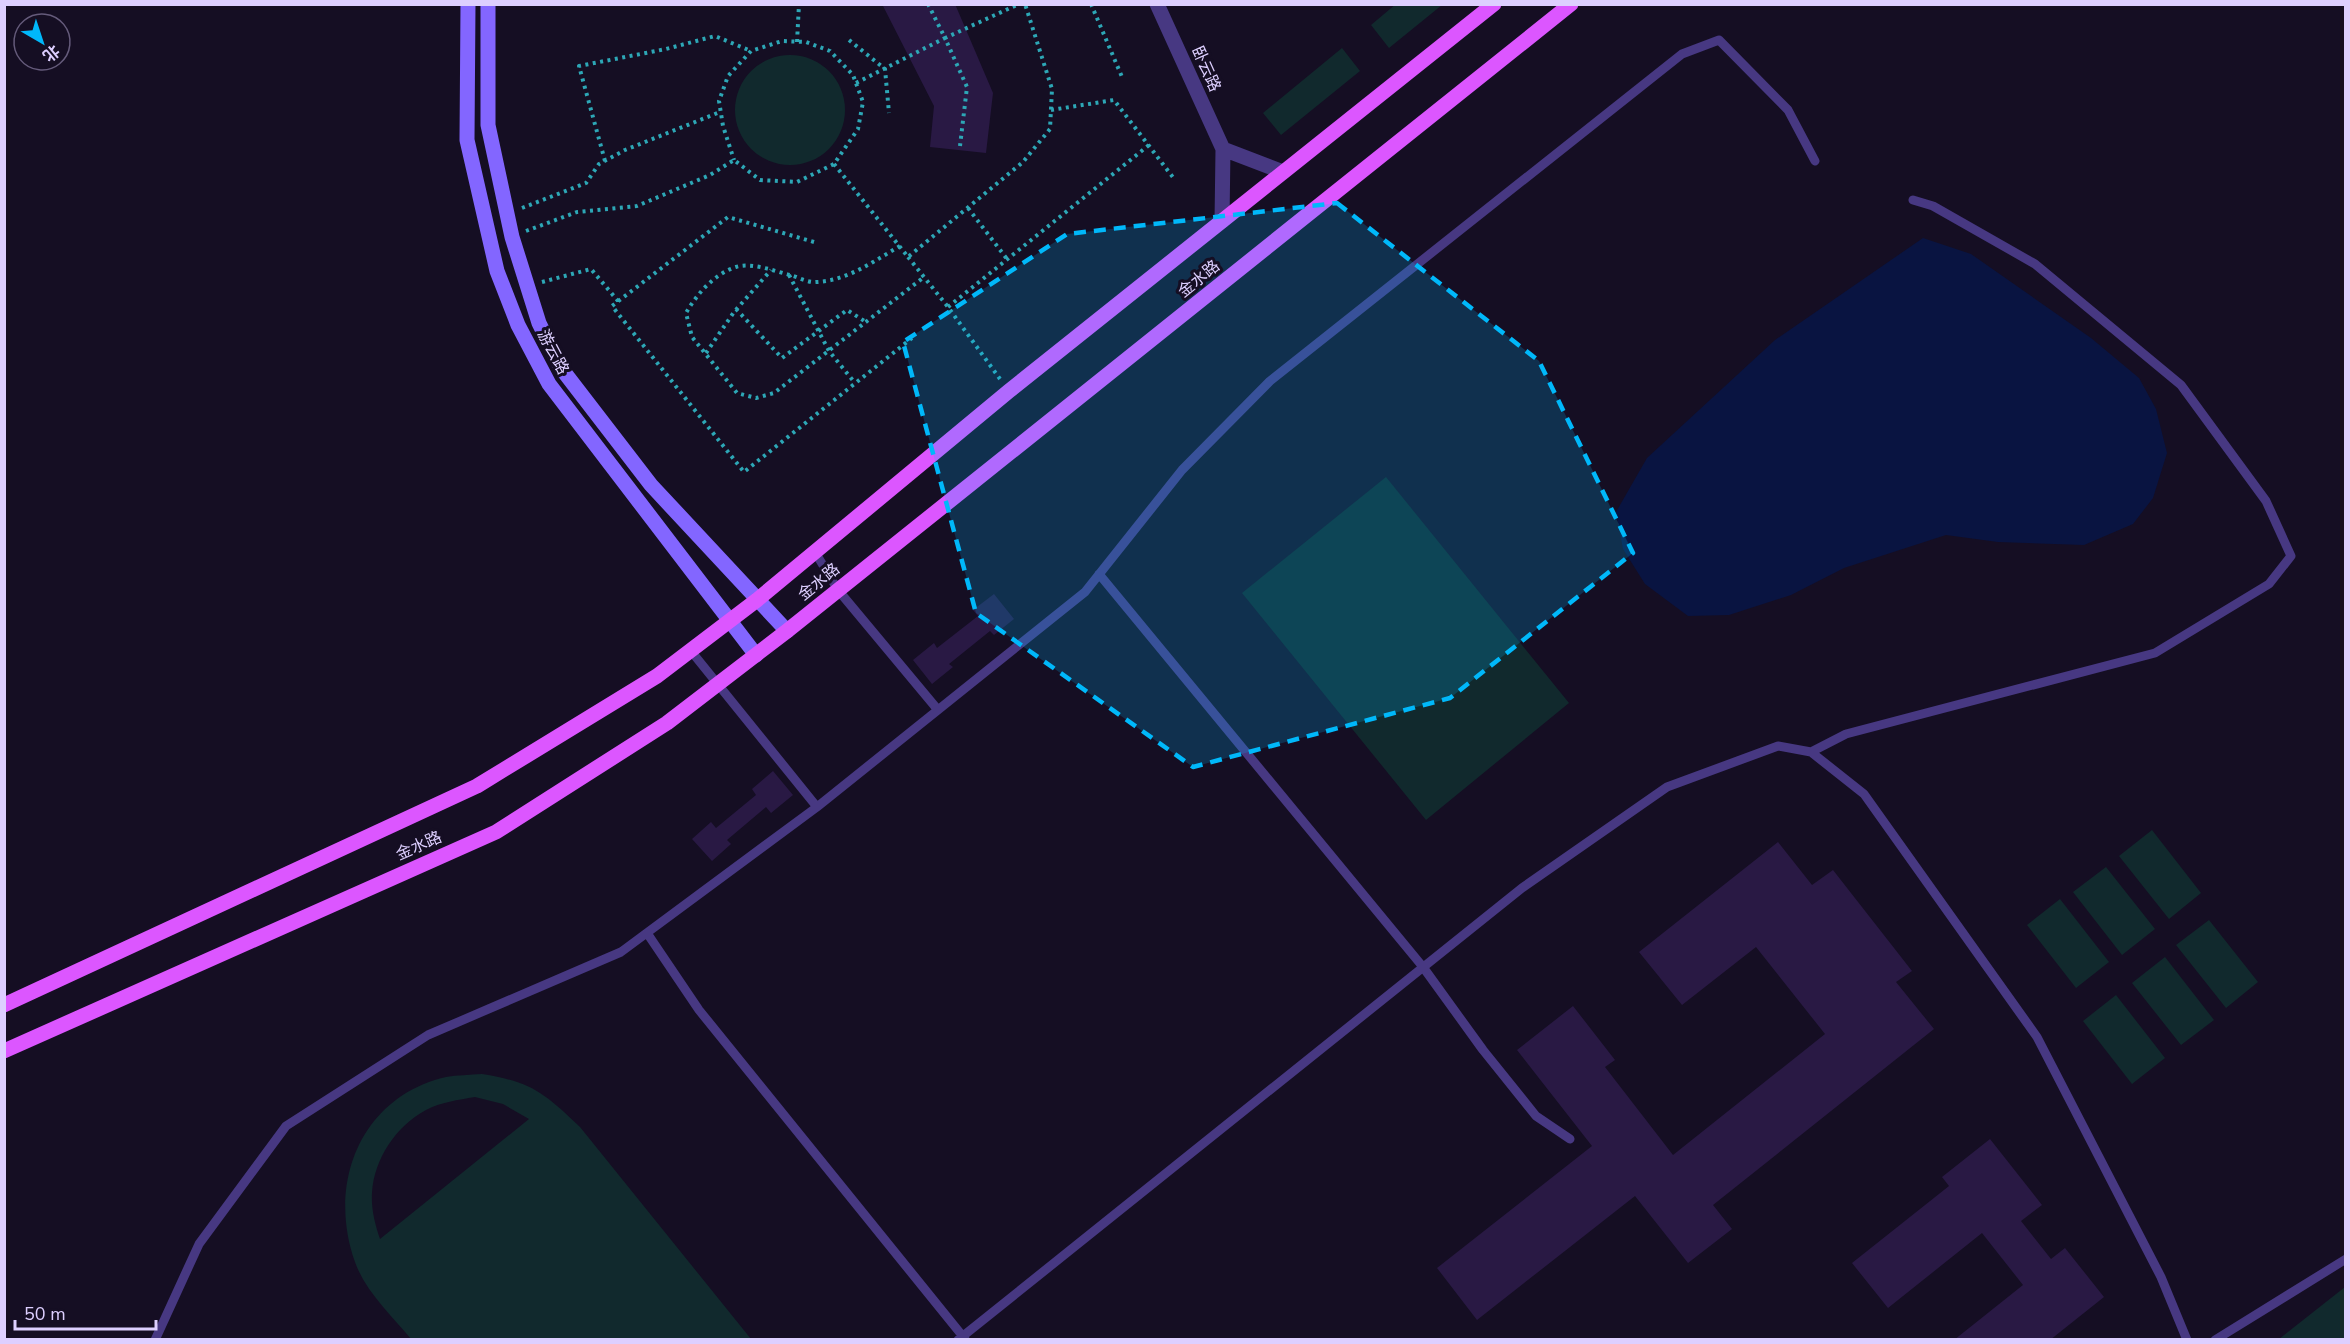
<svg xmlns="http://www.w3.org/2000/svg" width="2350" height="1344" font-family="'Nunito Sans','Noto Sans SC',sans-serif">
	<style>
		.green { fill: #11292d; fill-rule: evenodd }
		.water { fill: #091441 }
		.building { fill: #291944 }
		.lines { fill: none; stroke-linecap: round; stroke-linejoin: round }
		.path { stroke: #2da7b6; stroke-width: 4; stroke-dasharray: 3 4.5; stroke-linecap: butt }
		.service { stroke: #473882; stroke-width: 9 }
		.minor { stroke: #473882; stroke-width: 15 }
		.secondary { stroke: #8366ff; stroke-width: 15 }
		.primary { stroke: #dc56ff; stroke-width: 15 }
		.marked { fill: #00b8fa; fill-opacity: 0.2; stroke: #00b8fa; stroke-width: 4.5; stroke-dasharray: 12 8; stroke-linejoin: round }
		.labels { text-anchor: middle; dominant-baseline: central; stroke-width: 6; stroke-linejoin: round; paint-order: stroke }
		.street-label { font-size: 16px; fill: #ddcfff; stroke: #150e23 }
	</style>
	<rect width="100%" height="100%" fill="#150e23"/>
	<!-- green -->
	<path class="green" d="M1396 4H1442V5L1389 48 1371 25Z
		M1342 48 1360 71 1281 135 1263 113Z
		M735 110a55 55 0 1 1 110 0a55 55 0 1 1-110 0Z
		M1386 477 1569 703 1426 820 1242 593Z
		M2152 830 2201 893 2169 919 2119 856Z
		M2106 867 2155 929 2122 955 2073 892Z
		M2060 899 2109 962 2076 988 2027 925Z
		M2209 920 2258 982 2226 1008 2176 945Z
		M2165 957 2214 1020 2181 1045 2132 983Z
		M2116 995 2165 1058 2132 1084 2083 1021Z
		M482 1074C532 1082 544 1093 580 1127L751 1339H411C392 1316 365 1291 355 1262 327 1184 360 1097 446 1077 457 1075 470 1075 482 1074ZM475 1097 503 1104 529 1119 380 1239C375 1224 371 1209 372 1193 374 1159 396 1126 426 1110 441 1102 458 1100 475 1097Z
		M2345 1287V1339H2279Z"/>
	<!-- water -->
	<path class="water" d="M1923 238 1971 254 2091 338 2139 378 2156 409 2167 453 2153 498 2133 524 2084 545 1998 542 1946 535 1844 568 1791 595 1729 615 1688 616 1645 584 1623 549 1616 512 1647 458 1775 340Z"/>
	<!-- building -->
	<path class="building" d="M882 4H955L993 93 986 153 930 147 934 106Z
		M994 594 1014 619 994 635 990 631 949 664 953 667 932 684 913 660 934 643 937 648 978 616 973 610Z
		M773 771 793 795 771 813 766 807 727 840 731 844 712 861 692 839 711 822 716 828 756 795 752 789Z
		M1778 842 1812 885 1833 870 1912 971 1896 982 1934 1029 1713 1205 1732 1229 1688 1263 1635 1196 1477 1320 1437 1268 1592 1146 1517 1050 1573 1006 1615 1060 1605 1067 1673 1155 1825 1034 1756 947 1682 1005 1639 952Z
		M1990 1139 2042 1205 2021 1221 2051 1259 2065 1248 2104 1297 2050 1340H1954L2023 1285 1982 1233 1888 1308 1852 1263 1949 1186 1942 1177Z"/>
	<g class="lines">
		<!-- path -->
		<path class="path" d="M928 4 945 38 1019 4
			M1091 4 1122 77
			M849 40 885 69 889 113
			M797 42 799 4
			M856 83 945 38 967 87 960 146
			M1051 110 1114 100 1175 180
			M605 161 579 66 666 49 715 36 751 51
			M834 164 908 257 1023 162 1050 129 1052 89 1025 4
			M522 208 586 183 599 164 625 150 720 112
			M968 208 1007 259
			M526 231 577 212 637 206 710 175 734 160 760 180 797 182 834 164 858 129 863 102 853 75 830 51 806 42 782 41 751 51 728 76 719 101 723 126 734 160
			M814 242 728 217 612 306 744 472 912 338
			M900 246C874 261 847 281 816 282 808 283 798 277 790 275 774 271 752 262 736 267 714 274 697 294 686 313L692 337 737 393 756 398 774 393 924 277
			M908 257 948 307 1000 379
			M789 275 829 351 855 383
			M542 282 591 269 618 301
			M948 307 1149 145
			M736 309 782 358 847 310 866 322
			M706 353 734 312 771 270"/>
		<!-- service -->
		<path class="service" d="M815 552 838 590 938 710
			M1099 574 1423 967 1483 1050 1536 1116 1570 1139
			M691 651 817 807
			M1811 752 1846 734 2155 653 2269 584 2291 556 2266 501 2181 385 2035 264 1933 206 1913 200
			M647 933 699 1010 965 1339
			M155 1340 199 1244 286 1126 428 1035 621 952 817 807 1085 592 1182 470 1270 381 1682 54 1719 40 1788 110 1815 161
			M958 1340 1522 888 1667 787 1778 746 1811 752 1864 794 2037 1037 2161 1277 2187 1340
			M2215 1340 2346 1259"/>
		<!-- minor -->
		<path class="minor" d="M1157 4 1223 149
			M1222 221 1223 149 1283 172"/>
		<!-- secondary -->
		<path class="secondary" d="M468 4 467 140 497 271 518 325 549 384 756 655
			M488 4V125L512 237 539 323 561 368 651 485 787 631"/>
		<!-- primary -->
		<path class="primary" d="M4 1005 477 786 657 676 757 600 1009 391 1494 4
			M4 1051 496 832 667 723 787 631 1571 4"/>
	</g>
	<!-- marked area -->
	<path class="marked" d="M1337 203 1539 361 1633 553 1450 698 1193 767 976 613 903 342 1067 234Z"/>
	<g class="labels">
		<!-- street labels -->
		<g class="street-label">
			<text transform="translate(1206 69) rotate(66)">卧云路</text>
			<text transform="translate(1199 279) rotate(-39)">金水路</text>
			<text transform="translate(553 352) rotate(62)">游云路</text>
			<text transform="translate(819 582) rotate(-39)">金水路</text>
			<text transform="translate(419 846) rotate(-24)">金水路</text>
		</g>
	</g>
	<!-- border -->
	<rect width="2350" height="1344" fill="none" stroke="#ddcfff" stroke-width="12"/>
	<!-- north arrow -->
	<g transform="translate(42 42) rotate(141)"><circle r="28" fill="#150e23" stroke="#655b7b" stroke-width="1.5"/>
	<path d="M0-4.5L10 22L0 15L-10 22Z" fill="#00b8fa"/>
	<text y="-9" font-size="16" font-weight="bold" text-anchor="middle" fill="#ddcfff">北</text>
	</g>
	<!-- scale -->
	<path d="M15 1320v9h141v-9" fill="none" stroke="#ddcfff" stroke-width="3"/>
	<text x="24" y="1320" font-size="18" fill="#ddcfff" stroke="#150e23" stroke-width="4.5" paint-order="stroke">50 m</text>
</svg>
